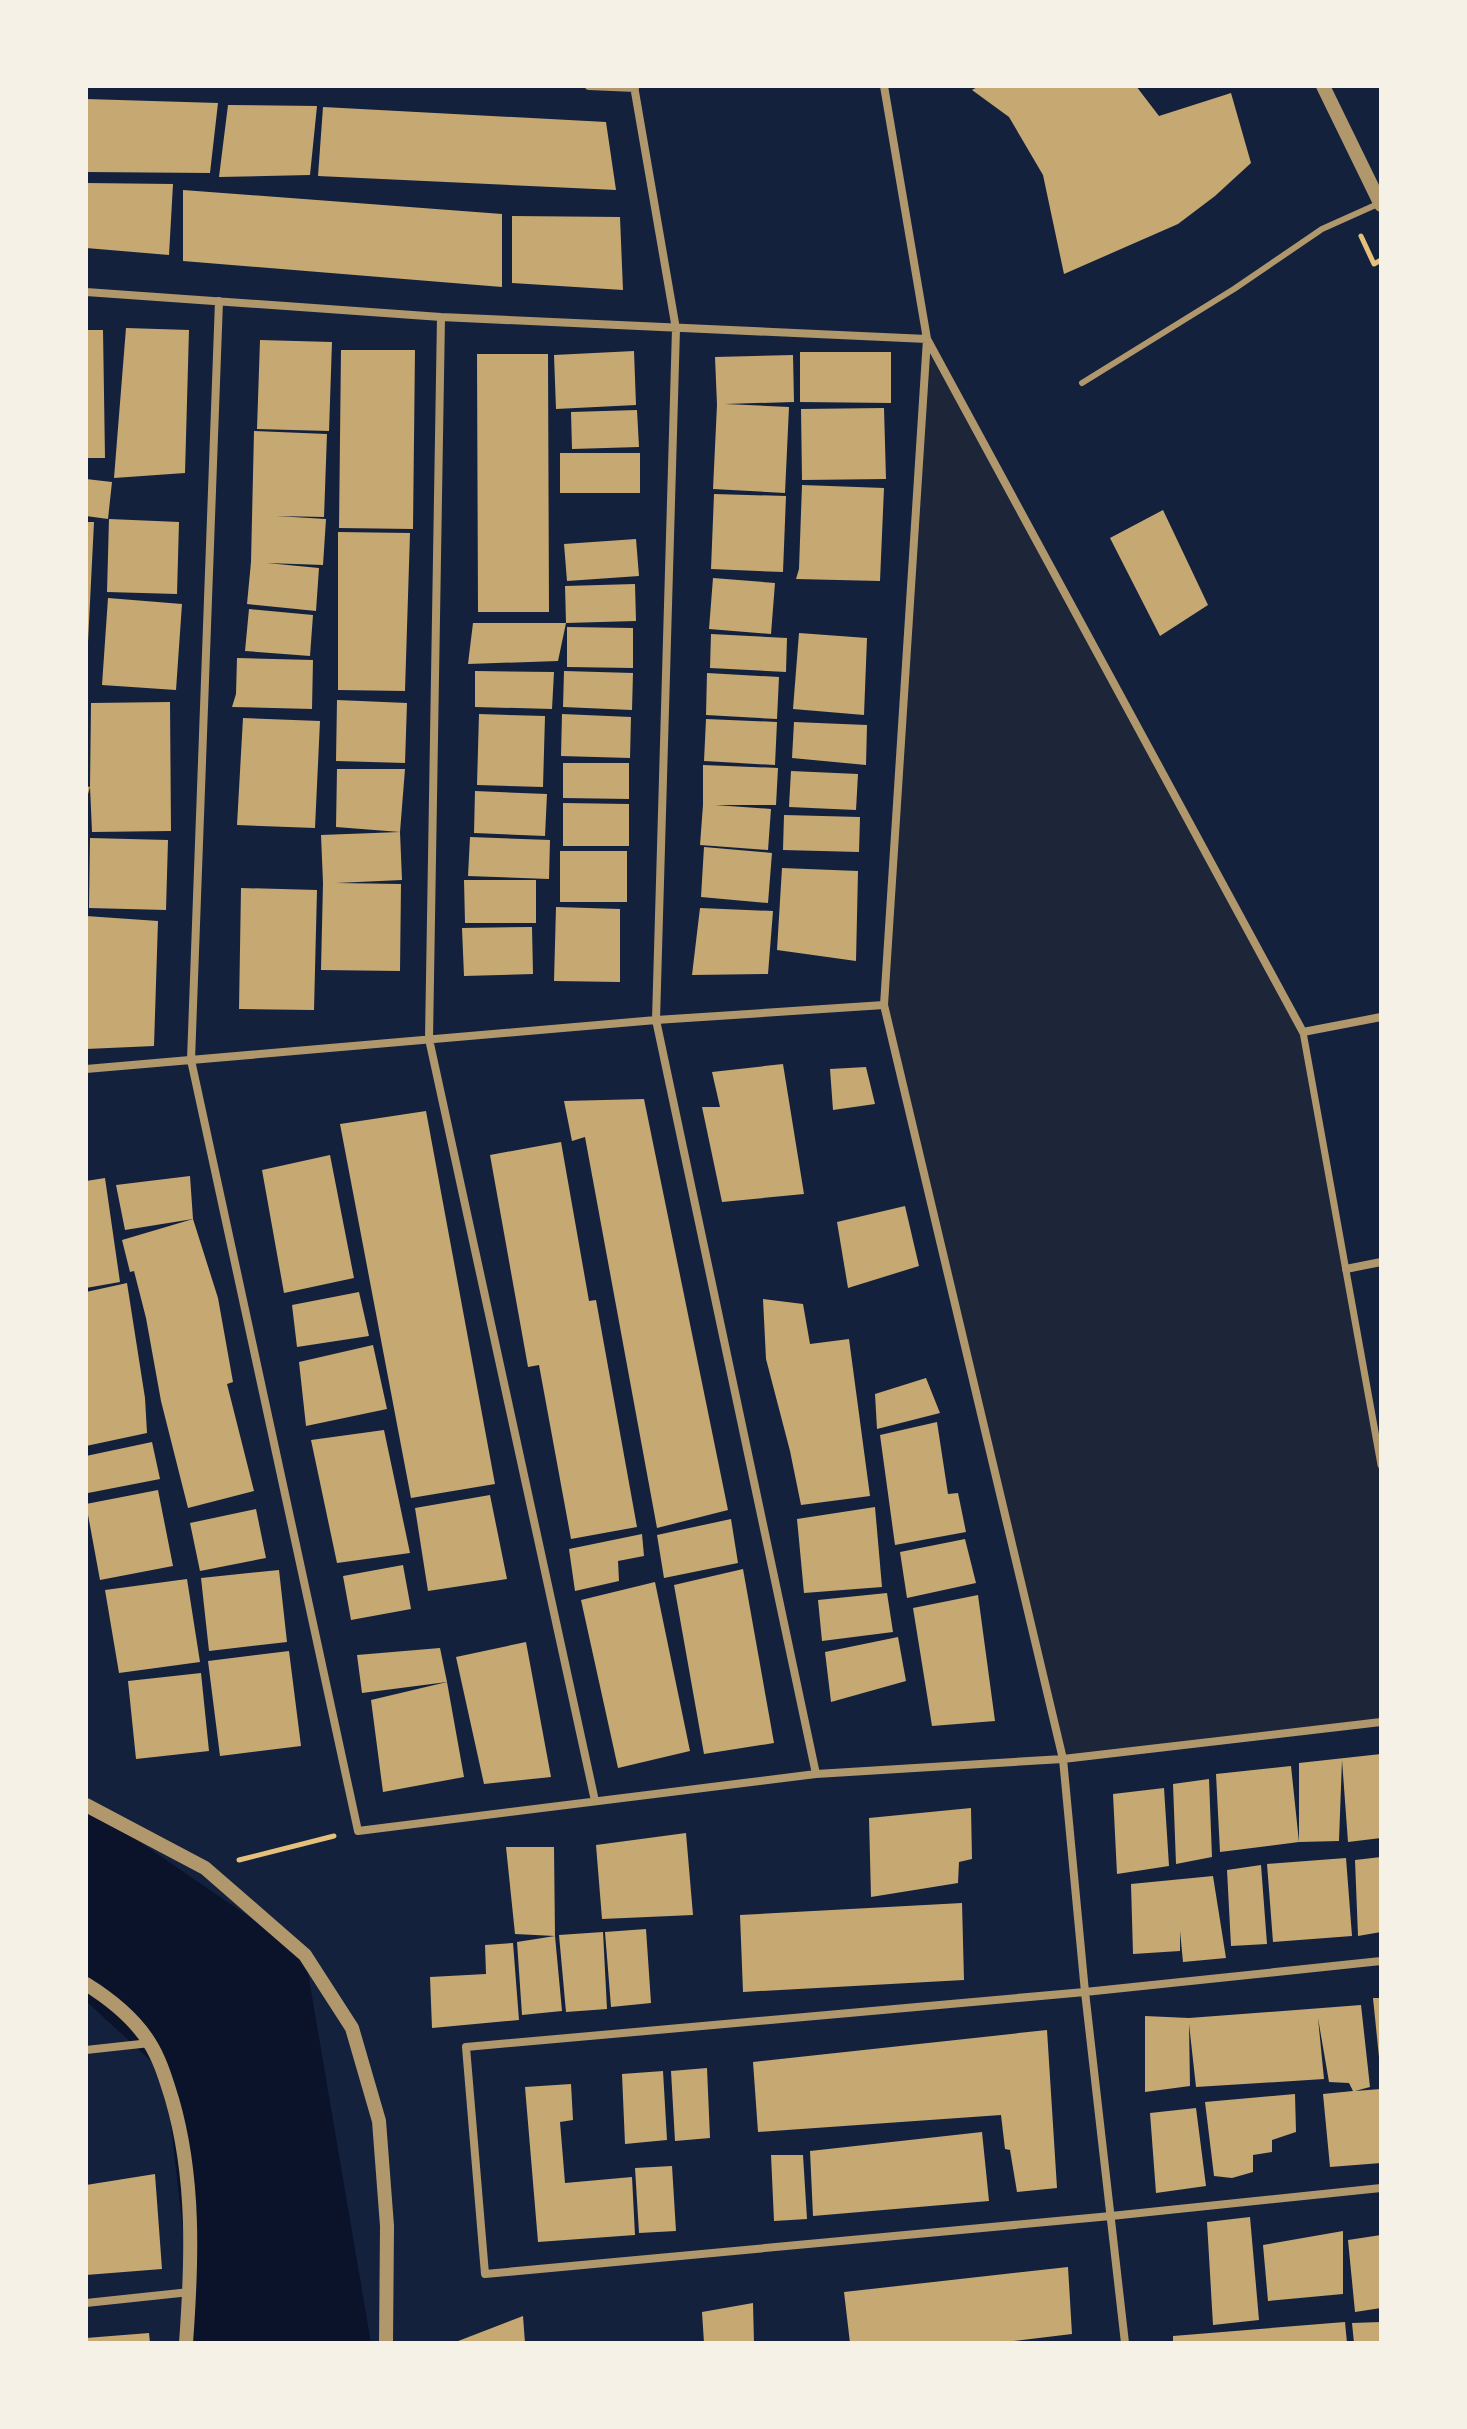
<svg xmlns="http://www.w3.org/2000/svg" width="1467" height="2429" font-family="'Open Sans',sans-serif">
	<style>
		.green { fill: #1d2539 }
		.water { fill: #0b132b }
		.building { fill: #c6a872 }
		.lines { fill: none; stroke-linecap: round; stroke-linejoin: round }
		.path { stroke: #e5c07b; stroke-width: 5 }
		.service { stroke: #b1986c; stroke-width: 6 }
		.pedestrian { stroke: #b1986c; stroke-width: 7 }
		.minor { stroke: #b1986c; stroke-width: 8 }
		.tertiary { stroke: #b1986c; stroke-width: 14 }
	</style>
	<rect width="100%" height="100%" fill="#14213d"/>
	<!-- green -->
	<path class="green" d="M927 339 1303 1032 1381 1462V1722L1063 1759 884 1005Z"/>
	<!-- water -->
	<path class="water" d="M86 1805 305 1955 371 2343H186L190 2292 165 2074 86 2001Z"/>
	<!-- building -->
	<path class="building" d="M979 86H1136L1159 116 1231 93 1251 163 1215 196 1178 224 1064 274 1043 175 1009 117 972 90Z
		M86 99 218 103 210 173 86 172Z
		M228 105 317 106 310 175 219 177Z
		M323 107 606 122 616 190 318 176Z
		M86 183 173 184 169 255 86 248Z
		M183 190 502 214V287L183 261Z
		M512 216 620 217 623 290 512 283Z
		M126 328 189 330 185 473 114 478Z
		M86 330H103L105 458H86Z
		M260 340 332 342 329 431 257 429Z
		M341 350H415L413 529 339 528Z
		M634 351 636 405 556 409 554 355Z
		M800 352H891V403L800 402Z
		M477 354H548L549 612H478Z
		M793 355 794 402 725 404 789 407 785 493 713 489 717 405 715 357Z
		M884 408 886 479 802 480 801 409Z
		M637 410 639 447 572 449 571 412Z
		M254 431 327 434 324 517 276 516 326 519 323 565 267 563 319 568 316 611 247 604 251 562Z
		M560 453H640V493H560Z
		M86 479 112 482 108 519 86 516Z
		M802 485 884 488 880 581 796 579 799 569Z
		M714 494 786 496 783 572 711 569Z
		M1163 510 1208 605 1160 636 1110 538Z
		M109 519 179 522 177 594 107 592Z
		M86 522H94L88 642H86Z
		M338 532 410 533 405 691 338 690Z
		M636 539 639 576 567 581 564 544Z
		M713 578 775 583 771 634 709 629Z
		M635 584 636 621 566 623 565 586Z
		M108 598 182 604 176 690 102 685Z
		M249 609 313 615 310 656 245 651Z
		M473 623H566L558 661 468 664Z
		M567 627 633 628V668L567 667Z
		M799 633 867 638 864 715 793 709Z
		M711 634 787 638 786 672 710 668Z
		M237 658 313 660 312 709 232 707 236 694Z
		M475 671 554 672 552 709 475 707Z
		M564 671 633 673 632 710 563 707Z
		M707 673 779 677 777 719 706 715Z
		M337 700 407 703 405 763 336 761Z
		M170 702 171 831 92 832 90 787 86 801V786L90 787 91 703Z
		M479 714 545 716 543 787 477 785Z
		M562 714 631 717 630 758 561 756Z
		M243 718 320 721 315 828 237 825Z
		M706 719 777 722 775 765 704 761Z
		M794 722 867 725 866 765 792 758Z
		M563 763H629V799L563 798Z
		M703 765 778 768 776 805H715L771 809 768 850 700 845 703 805Z
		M337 769H405L400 832 402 880 336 883 401 884 400 971 321 970 323 883 321 835 400 832 336 827Z
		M791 771 858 774 856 810 789 807Z
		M475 791 547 794 545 836 474 833Z
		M563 803 629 804V846H563Z
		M784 815 860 817 859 852 783 850Z
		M470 837 550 840 549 879 468 876Z
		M90 838 168 840 166 910 89 908Z
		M704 847 772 853 768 903 701 897Z
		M560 851H627V902H560Z
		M782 868 858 871 856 961 777 950Z
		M464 880H536V923H465Z
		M241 888 317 890 314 1010 239 1009Z
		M556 907 620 909V982L554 981Z
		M700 908 773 911 768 974 692 975Z
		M86 916 158 921 154 1046 86 1049Z
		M532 927 533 974 464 976 462 928Z
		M783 1064 804 1194 722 1202 702 1107H720L712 1072Z
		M866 1067 875 1104 833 1110 830 1069Z
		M644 1099 728 1510 657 1528 585 1137 572 1141 564 1101Z
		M426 1111 495 1484 411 1498 340 1124Z
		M561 1142 589 1301 596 1300 637 1527 571 1539 539 1365 528 1367 490 1155Z
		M330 1155 354 1278 284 1293 262 1170Z
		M190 1176 193 1219 125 1230 116 1185Z
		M105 1178 120 1282 86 1288V1181Z
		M905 1206 919 1266 848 1288 837 1222Z
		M193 1219 218 1298 233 1382 227 1384 254 1491 188 1508 161 1401 146 1318 134 1271 130 1272 122 1240Z
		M127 1283 145 1398 147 1433 86 1446V1292Z
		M359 1292 369 1336 297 1347 292 1305Z
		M763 1299 803 1304 810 1344 849 1339 870 1496 801 1505 790 1451 766 1359Z
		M373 1345 387 1409 306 1426 299 1362Z
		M926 1378 940 1413 877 1429 875 1394Z
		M937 1422 948 1494 958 1493 966 1532 895 1545 880 1435Z
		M384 1430 410 1553 337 1563 311 1440Z
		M152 1442 160 1479 88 1493 86 1456Z
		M158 1490 173 1566 100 1580 86 1504Z
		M490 1495 507 1579 428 1591 415 1508Z
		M875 1507 882 1587 804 1593 797 1519Z
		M256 1509 266 1558 200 1571 190 1523Z
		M731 1519 738 1563 664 1578 657 1535Z
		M642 1534 644 1556 618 1561 619 1581 575 1591 569 1549Z
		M965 1539 976 1583 907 1598 900 1552Z
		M403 1565 411 1609 351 1620 343 1576Z
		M743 1569 774 1743 704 1754 674 1585Z
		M279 1570 287 1642 209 1651 201 1578Z
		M187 1579 200 1662 119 1673 105 1590Z
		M655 1582 690 1751 618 1768 581 1600Z
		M887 1593 893 1632 822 1641 818 1600Z
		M978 1595 995 1721 932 1726 913 1608Z
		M898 1637 906 1681 831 1702 825 1652Z
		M526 1642 551 1777 484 1784 456 1657Z
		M440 1648 447 1682 464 1777 383 1792 371 1700 447 1682 362 1693 357 1655Z
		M289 1651 301 1746 220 1756 208 1661Z
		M201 1673 209 1751 136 1759 128 1681Z
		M1381 1754V1838L1348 1842 1342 1760 1339 1841 1299 1842V1763Z
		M1291 1766 1299 1842 1220 1852 1216 1774Z
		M1209 1779 1212 1857 1176 1864 1173 1784Z
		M1164 1788 1169 1866 1117 1874 1113 1794Z
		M971 1808 972 1859 959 1862 958 1883 871 1897 869 1818Z
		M686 1833 693 1915 602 1919 596 1845Z
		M506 1847H554L555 1936 515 1934Z
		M1381 1857V1932L1358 1936 1355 1860Z
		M1346 1858 1352 1936 1273 1942 1267 1864Z
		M1261 1865 1267 1944 1231 1946 1227 1870Z
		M1213 1876 1226 1958 1183 1962 1180 1931V1951L1133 1954 1131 1884Z
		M962 1903 964 1980 743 1992 740 1915Z
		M646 1929 651 2003 611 2007 605 1932Z
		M603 1932 607 2009 566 2012 559 1935Z
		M555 1936 562 2011 522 2015 517 1942Z
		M513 1943 519 2020 432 2028 430 1977 486 1974 485 1945Z
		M1373 1998H1381V2057H1379Z
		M1361 2005 1370 2087 1355 2091 1381 2089V2163L1330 2167 1323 2094 1353 2091 1349 2083 1329 2082 1318 2018 1324 2079 1196 2087 1189 2024 1190 2086 1145 2092V2016L1189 2018Z
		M1047 2030 1057 2188 1017 2192 1010 2150 1005 2149 1001 2115 758 2132 753 2062Z
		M707 2068 710 2138 675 2141 671 2071Z
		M663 2071 667 2140 625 2144 622 2074Z
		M571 2084 573 2120 560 2122 565 2183 632 2177 635 2235 538 2242 525 2087Z
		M1295 2094 1296 2132 1272 2140V2152L1253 2155V2172L1232 2178 1214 2176 1205 2102Z
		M1196 2108 1206 2186 1156 2193 1150 2113Z
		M982 2132 989 2201 813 2216 810 2151Z
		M771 2155H803L807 2219 774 2221Z
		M672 2166 676 2231 639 2233 635 2168Z
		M155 2174 162 2269 86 2275V2185Z
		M1250 2217 1259 2320 1213 2325 1207 2222Z
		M1343 2231V2294L1268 2301 1263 2245Z
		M1381 2235V2308L1355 2312 1348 2240Z
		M1068 2267 1072 2334 996 2343H850L844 2292Z
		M753 2303 754 2343H704L702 2312Z
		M523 2316 525 2343H453Z
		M1345 2322 1347 2343H1173V2336Z
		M1381 2322V2343H1354L1352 2323Z
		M149 2333 150 2343H86V2338Z"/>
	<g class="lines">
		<!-- path -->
		<path class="path" d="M1361 236 1374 264 1381 260
			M239 1860 334 1836"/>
		<!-- service -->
		<path class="service" d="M1082 383 1234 289 1322 229 1380 203"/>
		<!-- pedestrian -->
		<path class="pedestrian" d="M1303 1032 1381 1465"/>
		<!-- minor -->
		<path class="minor" d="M589 86 635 88
			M634 86 676 329 656 1020 816 1774
			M884 86 927 339 884 1005 1063 1759 1085 1992 1125 2343
			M86 292 441 317 927 339 1303 1032 1381 1017
			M219 301 191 1060 358 1831 816 1774 1063 1759 1381 1722
			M441 317 429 1039 595 1801
			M86 1069 656 1020 884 1005
			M1346 1269 1381 1262
			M1381 1961 1085 1992 466 2047 485 2274 1111 2216 1381 2188
			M86 2050 150 2043
			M86 2303 190 2292"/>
		<!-- tertiary -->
		<path class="tertiary" d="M1323 86 1381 205
			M86 1805 205 1868 305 1955 352 2028 379 2121 387 2226 386 2343
			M86 1984C110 1999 134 2018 149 2042 160 2059 166 2080 172 2099 195 2178 192 2261 186 2343"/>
	</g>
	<!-- border -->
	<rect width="1467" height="2429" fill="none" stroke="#f6f1e7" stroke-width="176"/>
</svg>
